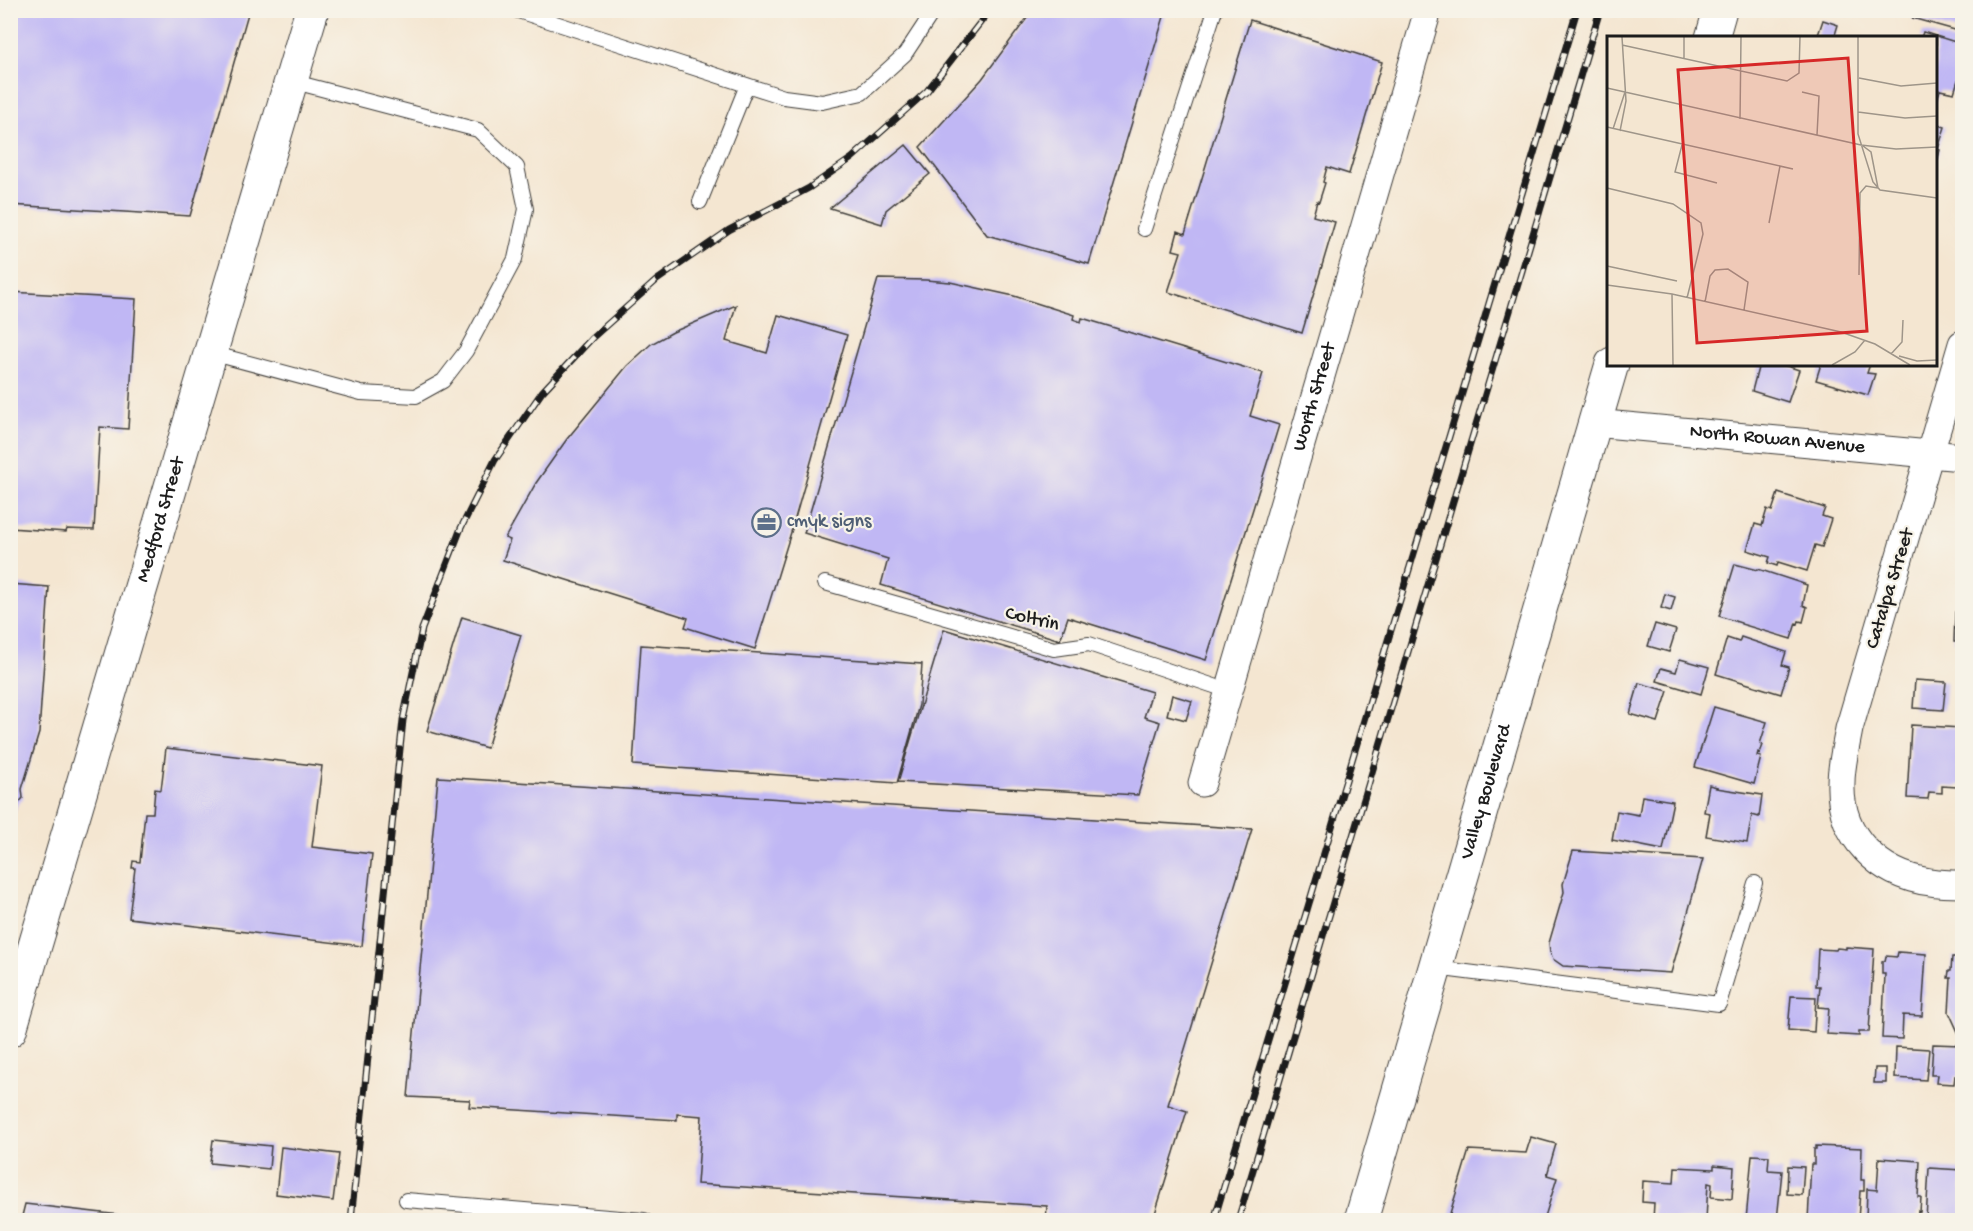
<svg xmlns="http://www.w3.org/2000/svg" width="1973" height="1231" font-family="'Gochi Hand',sans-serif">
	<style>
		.building { fill: #c0b7f4 }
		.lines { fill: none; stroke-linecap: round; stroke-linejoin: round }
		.lane-casing { stroke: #3c3a37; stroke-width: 16 }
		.street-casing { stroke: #3c3a37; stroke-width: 29 }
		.secondary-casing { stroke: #3c3a37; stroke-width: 35 }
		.primary-casing { stroke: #3c3a37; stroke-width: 35 }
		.lane { stroke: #fff; stroke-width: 14 }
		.street { stroke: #fff; stroke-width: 27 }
		.secondary { stroke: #fff; stroke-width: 33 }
		.primary { stroke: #fff; stroke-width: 33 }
		.rail-casing { stroke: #1c1c1c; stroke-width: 7 }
		.rail { stroke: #f7f3e8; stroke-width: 4.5; stroke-dasharray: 14; stroke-linecap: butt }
		.labels { text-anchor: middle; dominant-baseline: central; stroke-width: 4.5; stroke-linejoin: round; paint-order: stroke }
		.street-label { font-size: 20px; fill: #1c1c1c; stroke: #f7f3e8 }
		.service-label { font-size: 20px; fill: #4e5e75; stroke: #f7f3e8; text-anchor: start }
		.inset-road { fill: none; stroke: #9e9589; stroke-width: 1.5 }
		.view { fill: #d62828; fill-opacity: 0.15; stroke: #d62828; stroke-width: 3 }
		.inset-edge { fill: none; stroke: #1c1c1c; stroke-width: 3 }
	</style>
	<rect width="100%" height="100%" fill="#f7f3e8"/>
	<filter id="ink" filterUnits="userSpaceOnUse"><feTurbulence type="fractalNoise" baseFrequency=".0167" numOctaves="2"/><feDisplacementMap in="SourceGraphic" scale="12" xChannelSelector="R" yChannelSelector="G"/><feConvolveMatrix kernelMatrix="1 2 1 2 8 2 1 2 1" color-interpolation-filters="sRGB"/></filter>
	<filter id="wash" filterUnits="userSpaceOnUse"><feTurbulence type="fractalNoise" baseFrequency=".008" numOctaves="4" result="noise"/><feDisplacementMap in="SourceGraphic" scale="24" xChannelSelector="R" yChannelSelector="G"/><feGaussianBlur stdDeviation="1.35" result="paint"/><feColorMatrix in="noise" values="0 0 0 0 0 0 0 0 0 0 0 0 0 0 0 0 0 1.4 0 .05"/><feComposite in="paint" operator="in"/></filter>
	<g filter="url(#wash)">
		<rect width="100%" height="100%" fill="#f4e6d1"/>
		<g id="blocks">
			<!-- building -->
			<path class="building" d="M10 10H249L190 216 10 205Z
				M1033 10H1166L1089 264 987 235 920 147 982 79Z
				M1914 10H1962V32L1912 18Z
				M1250 20 1382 62 1349 174 1327 167 1323 182 1325 183 1319 202 1317 201 1313 216 1335 222 1302 333 1168 292 1181 252 1173 250 1178 231 1185 234Z
				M1823 20 1838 25 1834 38H1817Z
				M1923 32 1962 44V81L1958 80 1954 93 1940 90 1936 103V38H1921Z
				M1936 124 1945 127 1938 149 1940 150 1938 158 1936 157Z
				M906 145 930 174 886 210 882 224 830 208Z
				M878 279 926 280 950 282 1014 296 1074 315 1073 319 1081 322 1082 318 1263 373 1250 416 1279 425 1206 660 1068 617 1060 640 881 585 888 559 804 533Z
				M10 292 136 299 128 429 100 427 94 530 67 529 66 532 10 528Z
				M736 305 726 341 767 353 778 315 847 335 792 529 755 649 685 627 688 618 503 560 510 540 505 538 536 483 567 439 627 366 651 344 673 332Z
				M1759 364H1781L1799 370 1788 402 1752 391Z
				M1821 364H1870L1867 373 1875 374 1868 395 1816 380Z
				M1778 493 1825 508 1822 516 1831 519 1822 547 1815 545 1807 571 1778 562 1777 566 1768 563 1770 557 1747 550 1755 524 1762 526 1767 509 1772 511Z
				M1735 564 1758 570V569L1807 585 1803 605 1807 607 1803 622 1799 621 1798 624 1796 623 1791 639 1741 624V623L1719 616Z
				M10 584 49 587 39 733 22 789 23 798 17 805 11 824Z
				M1665 594 1675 597 1671 611 1661 608Z
				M1955 612 1962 613V642H1954Z
				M462 617 521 635 487 748 427 731Z
				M1655 624 1676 630 1669 652 1648 646Z
				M944 629 1152 692 1144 717 1160 722 1138 795 898 782Z
				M1741 637 1786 652 1782 665 1789 667 1781 694 1716 674 1727 638 1739 642Z
				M641 645 922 664 919 705 897 783 633 765Z
				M1680 659 1709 667 1701 694 1657 681 1661 668 1676 672Z
				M1915 680 1946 682 1943 710 1913 708Z
				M1639 683 1668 691 1658 722 1630 714Z
				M1172 695 1192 701 1186 720 1167 715Z
				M1714 707 1767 722 1760 744 1763 745 1760 753 1758 752 1757 756 1761 757 1754 784 1695 767Z
				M1911 725 1961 728 1962 785H1958L1957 787 1942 786V793L1929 792 1928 799 1907 798Z
				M166 748 322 766 312 847 372 854 362 946 129 918 135 868H132L133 861 140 862 145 813H153L155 789 161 790Z
				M438 777 1252 829 1168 1105 1187 1111 1153 1220H1046L1047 1206 697 1184 702 1116 677 1114V1120L469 1107 470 1100 408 1097Z
				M1709 785 1717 787 1716 788 1762 795 1759 817 1752 815 1747 843 1706 836 1710 813 1704 812Z
				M1642 796 1673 801 1663 850 1612 840 1617 811 1639 815Z
				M1573 851 1703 859 1671 973 1563 966 1553 959 1550 952 1549 943 1564 892 1563 884Z
				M1846 947 1874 949 1869 1032H1859V1036L1827 1034 1829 1008 1818 1007 1820 986H1816L1818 949 1836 950 1837 948 1846 949Z
				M1898 952 1926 954 1922 1016 1903 1015 1902 1039 1882 1038 1885 974H1882V961H1885L1886 956 1897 957Z
				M1952 957H1962V1034H1959L1949 1012 1951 978H1948L1949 971H1951Z
				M1791 996 1816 997 1814 1032 1788 1030Z
				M1933 1044 1961 1045 1958 1077 1955 1076 1954 1084 1936 1083 1937 1075H1931Z
				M1896 1047 1929 1049 1926 1080 1895 1078Z
				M1875 1068H1886V1083H1874Z
				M1531 1137 1556 1144 1547 1175 1557 1178 1544 1220H1448L1469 1150 1526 1153Z
				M213 1140 271 1146 269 1169 210 1163Z
				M1816 1146 1862 1148 1861 1180H1864V1191H1860L1858 1220H1808L1811 1164H1814V1149H1816Z
				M281 1147 339 1154 333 1201 276 1194Z
				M1752 1155 1769 1156 1768 1170 1782 1171 1777 1220H1746Z
				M1879 1158 1920 1161 1918 1197H1921L1920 1212 1918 1211 1917 1220H1866L1867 1189 1877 1190Z
				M1714 1165 1734 1167 1732 1199 1711 1197 1712 1184 1708 1183 1706 1220H1653L1654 1203 1642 1202 1643 1181 1674 1183 1675 1167 1714 1169Z
				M1788 1166 1804 1167 1802 1195 1787 1194Z
				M1929 1168 1962 1170V1220H1926Z
				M25 1204 154 1219V1220H21Z"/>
		</g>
	</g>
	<g filter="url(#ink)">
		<use href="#blocks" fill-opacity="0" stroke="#3c3a37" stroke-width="1.5"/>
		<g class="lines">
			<defs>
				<path id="lane" d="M515 10 784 97 822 102 862 93 905 54 934 10
					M700 202 747 85
					M1144 229 1215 10
					M211 353 361 393 416 396 443 381 466 351 515 259 526 209 517 167 478 130 291 81
					M825 583 1054 649 1089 644 1229 691
					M1435 968 1719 1004 1755 883
					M406 1200 644 1220"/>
				<g id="street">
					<path d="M1962 344 1849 729C1846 746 1841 765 1841 783 1839 836 1879 875 1930 882 1941 884 1952 884 1962 884"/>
					<path id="s1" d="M1594 423 1962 457"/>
					<path id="s2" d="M1202 783 1428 10"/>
				</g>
				<g id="secondary">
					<path id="s3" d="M10 1030 312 10"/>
				</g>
				<g id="primary">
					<path d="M1712 38 1720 10"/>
					<path id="s4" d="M1361 1220 1612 364"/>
				</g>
			</defs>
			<!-- lane casing -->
			<use href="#lane" class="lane-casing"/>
			<!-- street casing -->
			<use href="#street" class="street-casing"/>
			<!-- secondary casing -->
			<use href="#secondary" class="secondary-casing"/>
			<!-- primary casing -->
			<use href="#primary" class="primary-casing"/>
			<!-- lane -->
			<use href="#lane" class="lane"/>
			<!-- street -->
			<use href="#street" class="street"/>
			<!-- secondary -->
			<use href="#secondary" class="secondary"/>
			<!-- primary -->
			<use href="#primary" class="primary"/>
			<defs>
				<path id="rail" d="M351 1220 403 720 422 629 461 528 495 460 542 392 592 338 657 280 729 230 809 188 852 158 927 91 990 10
					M1214 1220 1577 10
					M1238 1220 1600 10"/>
			</defs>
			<!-- rail casing -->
			<use href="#rail" class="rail-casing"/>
			<!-- rail -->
			<use href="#rail" class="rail"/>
		</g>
	</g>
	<!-- icons -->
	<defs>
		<symbol id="office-ring" viewBox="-11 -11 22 22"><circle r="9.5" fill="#f7f3e8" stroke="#5c6f8a" stroke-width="1.5"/><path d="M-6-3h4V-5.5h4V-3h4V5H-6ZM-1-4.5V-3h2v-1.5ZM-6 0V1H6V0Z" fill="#5c6f8a"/></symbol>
	</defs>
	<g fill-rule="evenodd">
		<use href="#office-ring" x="750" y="506" width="33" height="33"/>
	</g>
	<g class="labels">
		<!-- street labels -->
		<g class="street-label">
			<text stroke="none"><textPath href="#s2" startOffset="402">Worth Street</textPath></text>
			<text stroke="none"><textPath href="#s1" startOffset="184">North Rowan Avenue</textPath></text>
			<text stroke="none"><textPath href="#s3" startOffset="532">Medford Street</textPath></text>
			<text transform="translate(1891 589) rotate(-73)">Catalpa Street</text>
			<text transform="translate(1032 620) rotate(13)">Coltrin</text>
			<text stroke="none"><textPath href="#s4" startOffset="446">Valley Boulevard</textPath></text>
		</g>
		<!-- service labels -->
		<g class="service-label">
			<text x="787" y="522">cmyk signs</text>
		</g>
	</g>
	<!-- overview -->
	<g transform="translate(1607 36)">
		<rect width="330" height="330" fill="#f4e6d1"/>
		<path class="inset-road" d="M77 1V23M251 1V98L266 146 273 154 330 162M15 9 180 45 192 37 193 1M252 42 294 50 330 47M0 52 254 109 289 113 330 111M195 56 212 60 210 99M251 76 298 82 330 80M133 83 134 1M0 91 186 133M6 93 18 56M13 95 19 65 15 1M75 109 68 136 110 147M256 110 264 116 271 152M0 152 66 168 94 187 96 198 80 262M162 187 173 130M0 230 70 245M252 239 253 157 259 150 271 152M0 249 65 258 234 296 268 308 303 329M65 258 66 329M98 266 103 240 108 234 121 233 141 246 137 274M284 318 295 306 296 284M292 320 310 325 330 324M225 329 248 316 258 304"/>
		<path class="view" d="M241 22 260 295 90 307 71 34Z"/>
		<rect width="330" height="330" class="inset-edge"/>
	</g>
	<!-- margin -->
	<rect width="1973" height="1231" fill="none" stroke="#f7f3e8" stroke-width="36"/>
</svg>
